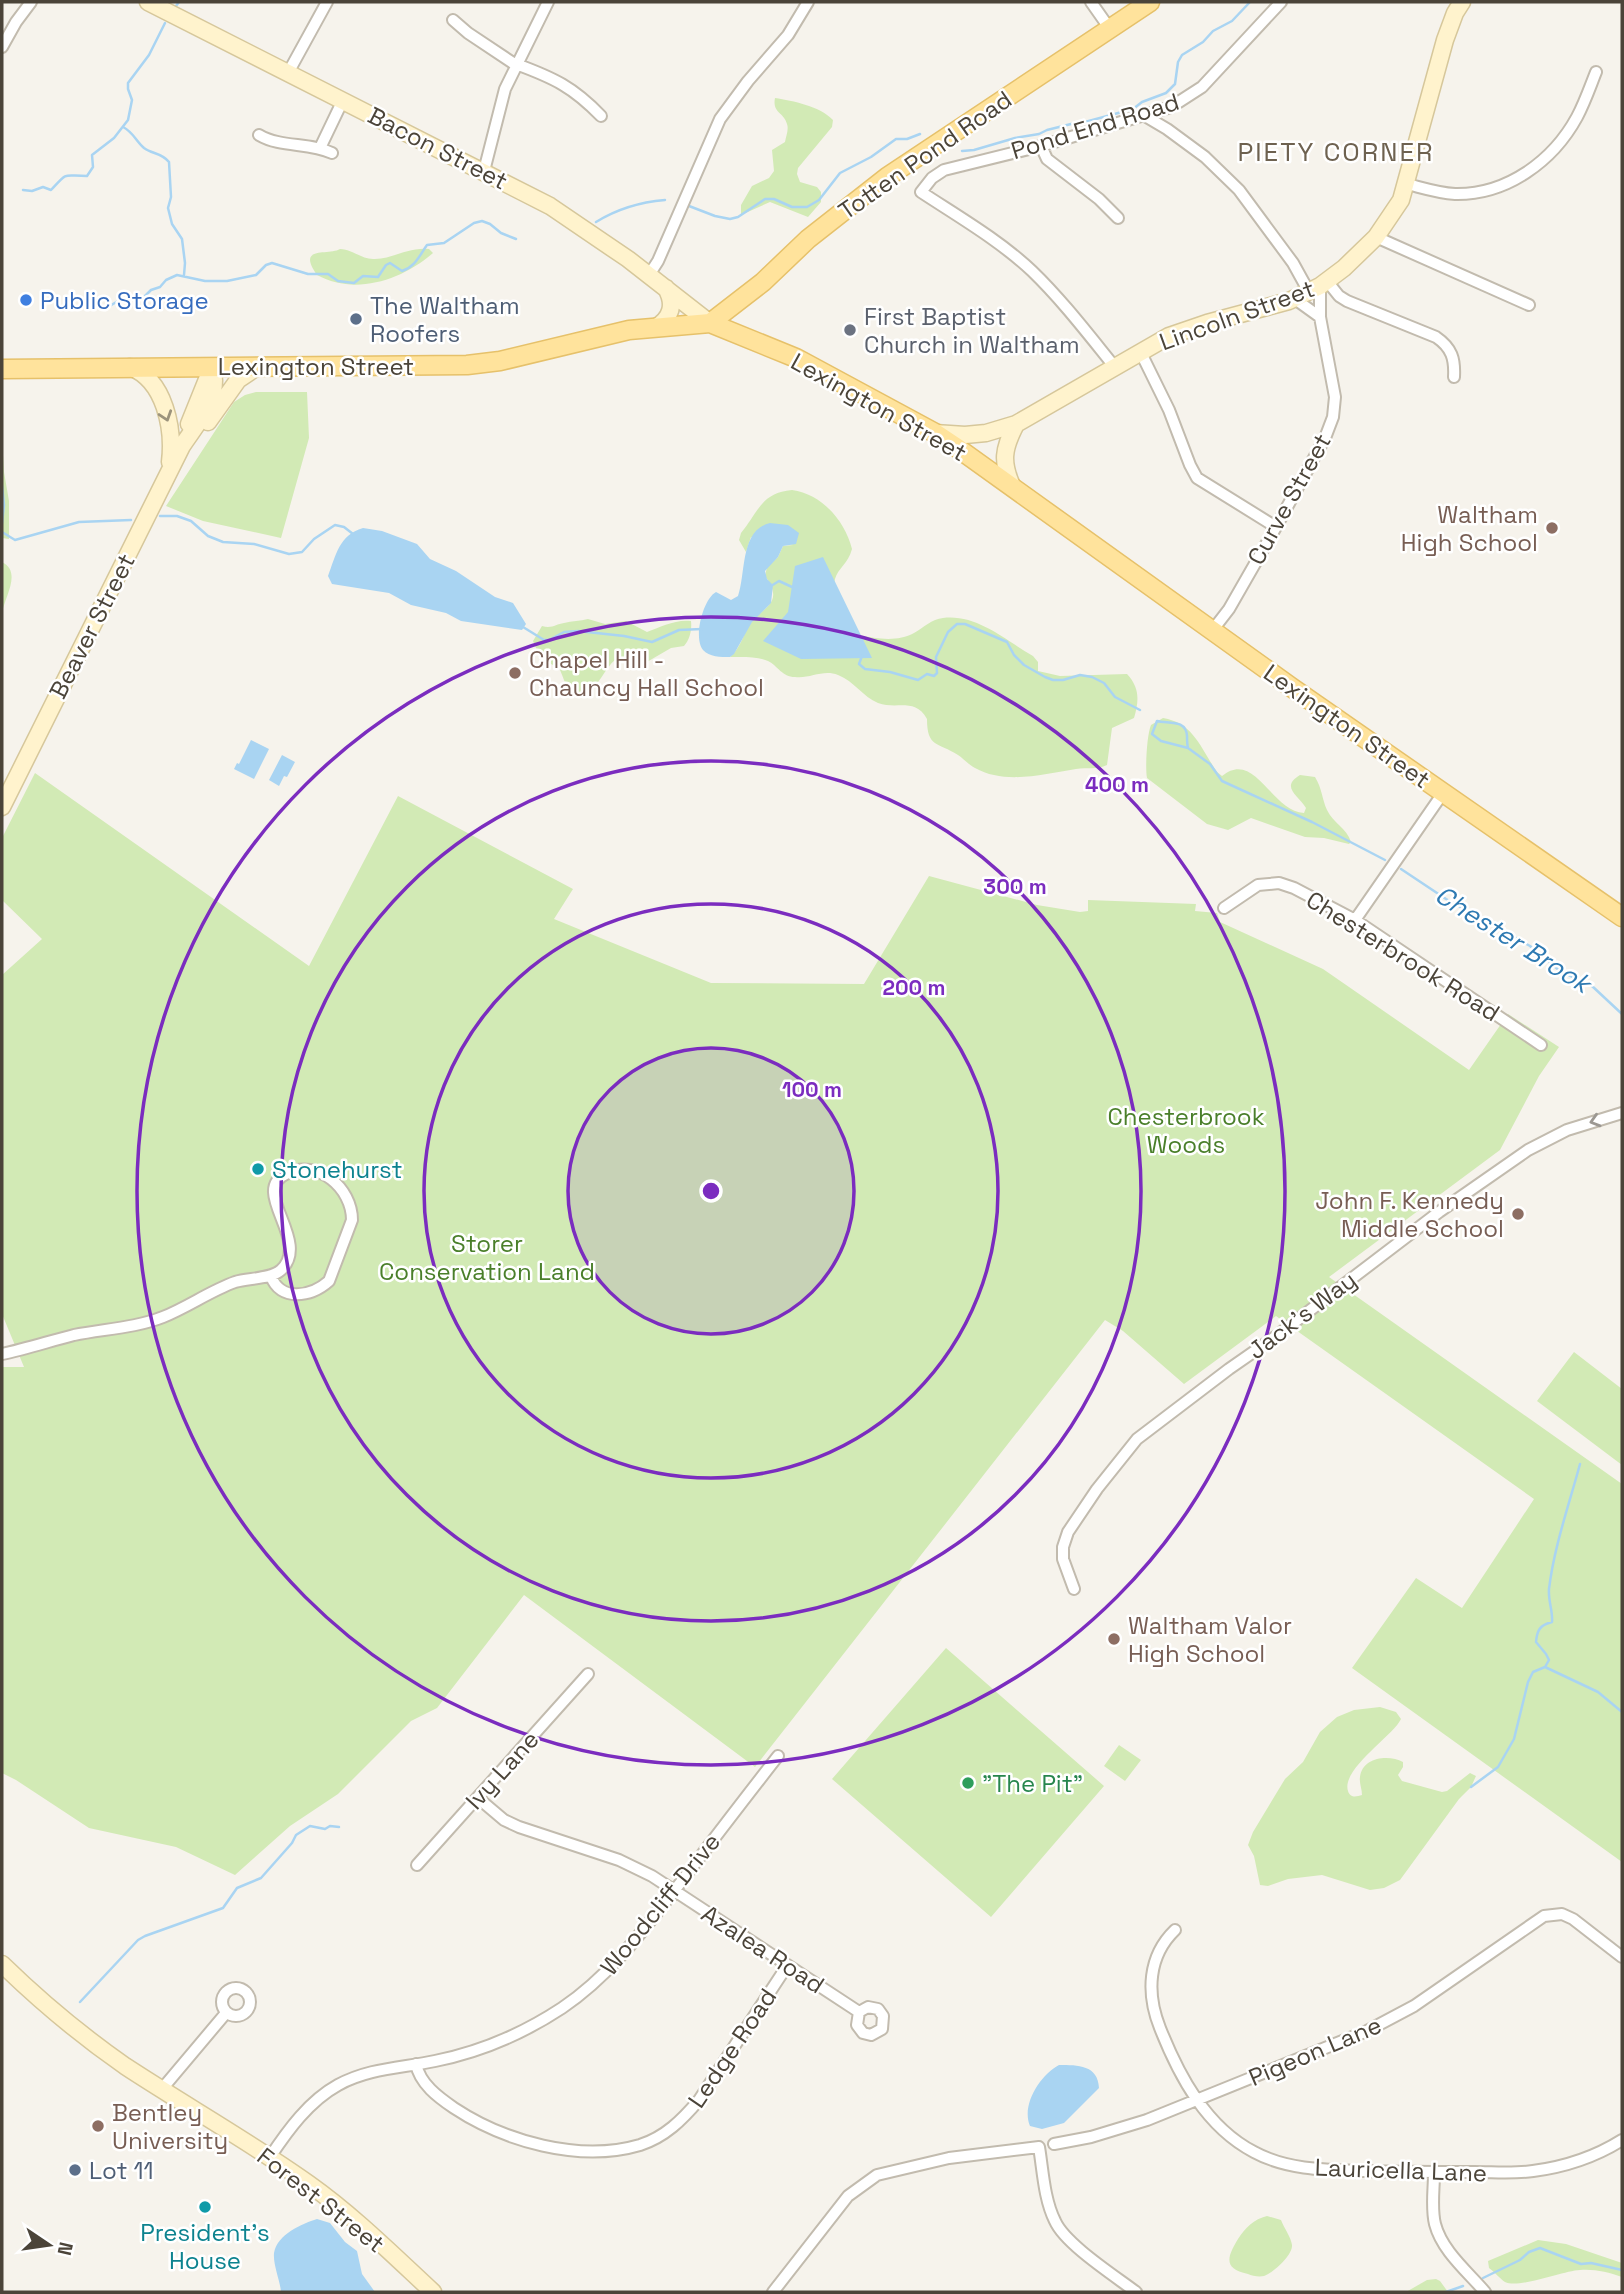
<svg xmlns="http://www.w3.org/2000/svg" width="1624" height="2294" font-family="'Space Grotesk',sans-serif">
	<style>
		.green { fill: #d2eab5 }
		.water { fill: #a9d4f2 }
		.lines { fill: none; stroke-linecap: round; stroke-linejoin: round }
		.stream { stroke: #a9d4f2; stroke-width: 2.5 }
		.street-casing { stroke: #c2bbae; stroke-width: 14 }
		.secondary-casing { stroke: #d6c79b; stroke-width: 19 }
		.primary-casing { stroke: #e6c16a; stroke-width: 21 }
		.street { stroke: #fff; stroke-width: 10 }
		.secondary { stroke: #fff3cd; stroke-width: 16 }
		.primary { stroke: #ffe39c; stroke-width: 18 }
		.oneway { stroke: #9c937c }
		.oneway2 { stroke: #9c9892 }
		.ring { fill: none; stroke: #7b2cbf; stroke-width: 3.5 }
		.shop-dot { fill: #3f7fe0; stroke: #fff; stroke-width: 2.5 }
		.service-dot { fill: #5c6f8a; stroke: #fff; stroke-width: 2.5 }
		.worship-dot { fill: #6b7280; stroke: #fff; stroke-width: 2.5 }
		.education-dot { fill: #8d6e63; stroke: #fff; stroke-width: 2.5 }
		.culture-dot { fill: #0f9aa8; stroke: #fff; stroke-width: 2.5 }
		.leisure-dot { fill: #2e9e5b; stroke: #fff; stroke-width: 2.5 }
		.labels { text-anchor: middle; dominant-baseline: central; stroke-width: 5; stroke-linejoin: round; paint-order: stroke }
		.street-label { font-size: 24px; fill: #4b4439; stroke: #fff }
		.shop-label { font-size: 24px; fill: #366cbe; stroke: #fff; text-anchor: start }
		.service-label { font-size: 24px; fill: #4e5e75; stroke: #fff; text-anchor: start }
		.worship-label { font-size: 24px; fill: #5b616d; stroke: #fff; text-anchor: start }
		.education-label { font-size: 24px; fill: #785e54; stroke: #fff; text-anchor: start }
		.park-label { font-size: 24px; fill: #4a7f2a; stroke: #fff }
		.culture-label { font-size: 24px; fill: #0d838f; stroke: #fff; text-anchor: start }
		.leisure-label { font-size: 24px; fill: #27864d; stroke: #fff; text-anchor: start }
		.neighbourhood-label { font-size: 26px; letter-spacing: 2px; fill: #6e6250; stroke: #fff }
		.water-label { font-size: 26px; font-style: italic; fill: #2e7ab2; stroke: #fff }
		.centre { fill: #7b2cbf; stroke: #fff; stroke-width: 3.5 }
		.ring-label { font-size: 21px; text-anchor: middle; font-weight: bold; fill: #7b2cbf; stroke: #fff; stroke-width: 5; stroke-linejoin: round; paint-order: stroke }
	</style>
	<rect width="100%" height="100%" fill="#f6f3ec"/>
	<!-- green -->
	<path class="green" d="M775 98C793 101 820 106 833 120L832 127 798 168 797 174 800 182 817 187 821 192V202L808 217 770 202 741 215V205L752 186 769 178 774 171 772 150 785 142C786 136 789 129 787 124 784 112 772 113 775 98Z
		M340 249C352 249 361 259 373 259 391 260 407 247 429 249L433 253C402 280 355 296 317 275 296 245 328 256 340 249Z
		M256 392H307L309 438 281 538 203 521 166 506 234 402 245 395Z
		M2 438 4 472 9 501V539L2 538Z
		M792 490C822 494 845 521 852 549 848 564 838 568 835 579 830 593 852 622 859 635 877 639 898 642 914 633 923 628 932 619 943 618 977 614 1005 640 1033 656L1038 662V671L1060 676 1127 674C1140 688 1139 701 1134 718L1112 728 1107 765C1097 770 1087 767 1076 769 1044 774 1005 785 975 768 969 765 964 759 958 755 938 742 927 748 927 719 915 697 897 710 878 703 863 697 854 681 838 675 823 669 810 679 795 677 782 677 778 666 768 661 757 656 741 657 730 657 739 649 742 639 747 629 759 606 787 606 765 576L767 567 778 557 783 546 793 545 751 537 746 552 739 540 741 533C759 511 761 493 792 490Z
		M2 562C22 572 5 596 2 613Z
		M588 619 605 624 626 621 647 632C660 627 676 619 691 621 692 629 690 640 684 646L671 648 640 666 634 665 629 658 619 657C603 667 601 688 583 693 562 687 567 684 559 668L541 659 533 641 542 626C552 629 556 624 564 623 572 621 580 621 588 619Z
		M1163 718C1194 723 1201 749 1217 772L1222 776C1255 749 1271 811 1304 813L1306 808C1298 795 1280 787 1300 775L1315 777C1322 788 1322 799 1327 810 1333 823 1347 828 1351 842L1349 844 1324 838 1305 837 1251 818 1228 830 1207 824 1147 778C1145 768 1147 734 1151 725Z
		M35 773 309 966 398 796 573 889 554 919 711 983 864 984 929 876 1037 905 1080 912 1088 911V900L1196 904 1195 911 1217 913 1220 922 1323 969 1469 1070 1508 1014 1559 1047 1539 1076 1500 1150 1329 1277 1622 1484V1862L1352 1668 1416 1578 1462 1608 1534 1499 1276 1316 1184 1384 1123 1331 1105 1320 755 1767 524 1595 437 1708 411 1721 338 1794 290 1826 235 1875 176 1847 89 1828 16 1780 2 1773V1367H24L2 1314V975L42 939 2 900V838Z
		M1574 1352 1622 1389V1465L1537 1401Z
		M946 1648 1104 1786 991 1917 832 1779Z
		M1380 1707 1396 1712 1401 1719C1393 1736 1341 1769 1348 1791 1350 1798 1356 1797 1362 1795 1362 1789 1359 1783 1360 1777 1362 1757 1389 1754 1403 1762V1767L1398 1775 1402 1781 1442 1792 1447 1791 1470 1773 1476 1776 1471 1787 1459 1799 1400 1880 1384 1888 1370 1890 1322 1875 1288 1879 1268 1886 1260 1885 1254 1856 1248 1845 1253 1832 1285 1779 1303 1762 1320 1732 1337 1717 1354 1710Z
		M1119 1745 1141 1760 1125 1781 1104 1766Z
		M1267 2216 1281 2220C1284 2228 1291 2237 1292 2245 1293 2255 1273 2273 1264 2276 1259 2277 1252 2276 1248 2274 1223 2269 1227 2257 1238 2239 1245 2228 1254 2219 1267 2216Z
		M1538 2240 1566 2244 1622 2263V2277C1608 2272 1595 2269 1580 2270 1562 2271 1519 2289 1505 2282 1500 2279 1495 2272 1489 2268L1488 2261Z
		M1436 2279 1440 2281 1448 2292H1406L1427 2280Z"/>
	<!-- water -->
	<path class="water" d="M770 523 788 525 799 533 796 544 783 546 778 557 765 571 767 579 773 585 771 603 752 622 734 654 730 657C721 657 709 657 703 650 693 638 703 599 716 592L731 600 738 596C746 573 740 530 770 523Z
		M363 528 382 531 417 544 430 559 456 571 495 597 513 603 526 624 522 630 461 621 446 613 411 605 389 593 332 584 328 576C336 555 339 535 363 528Z
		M823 557 872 658 801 659 763 641 788 612 795 566Z
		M251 740 269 749 254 779 234 769 237 763 239 764Z
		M282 755 295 762 287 777 284 776 279 786 269 780Z
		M1059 2065C1078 2065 1098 2065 1099 2088L1064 2123 1042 2129 1030 2126C1021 2105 1040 2075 1059 2065Z
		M317 2219 330 2223 345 2242 357 2251 362 2274 375 2292H281C280 2280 273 2265 274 2253 277 2234 302 2224 317 2219Z"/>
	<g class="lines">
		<!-- stream -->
		<path class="stream" d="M176 6 179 2
			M123 127C133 132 136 141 144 148 152 154 162 153 169 162L171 197 168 208 172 224 182 239 185 263 184 275
			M962 151 974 150 1015 138 1039 134 1047 130 1075 123 1085 122 1133 109 1142 102 1166 93 1175 84 1178 62 1182 55 1203 42 1213 31 1232 21 1250 2
			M23 190 32 191 43 187 51 190C69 171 62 176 87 176L93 167 92 155 114 138 128 120 132 100 128 89V83L149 55 165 23
			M689 206 715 216 730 219 738 217 765 199H774L792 207H807L819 200 840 173 871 157 896 139H907L920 134
			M596 222C617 209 641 202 665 200
			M108 307 118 301 143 298 151 290 160 287 166 280 177 275 205 281H227L256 275 266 265 272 263 308 274H328L338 281 354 283 363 276 378 277 386 265 390 263 402 271C416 266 419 256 427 245L444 243 474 223 482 221 490 224 501 233 516 239
			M2 486 4 505 2 523
			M160 516H177L191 521 208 536 223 542 254 544 289 554 302 552 314 539 335 525 344 527 353 534
			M2 532 15 540 79 522 131 520
			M771 586 779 581 792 587
			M523 627 544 640H549L564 632 578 631 624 636 652 642 679 630 702 629
			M862 656 859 664 865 669 890 672 918 680 927 674 934 676 937 673 936 657 948 632 957 624H965L1007 642 1014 655 1024 665 1045 677 1053 680H1063L1080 675 1092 677 1104 683 1115 697 1140 710
			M1188 748C1187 744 1187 740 1187 736 1186 719 1168 724 1157 721L1152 734 1161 741 1188 748 1210 764 1222 781 1312 822 1385 860
			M1401 869 1446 899 1530 946 1560 971 1592 986 1622 1014
			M1545 1667 1598 1692 1622 1712
			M1471 1787 1498 1767 1514 1739 1528 1682 1533 1672 1545 1667 1549 1660 1546 1654 1536 1642C1537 1630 1540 1625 1552 1622 1553 1611 1548 1601 1549 1589 1554 1547 1569 1505 1580 1464
			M80 2002 138 1940 145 1936 223 1908 237 1888 261 1878 292 1843 296 1835 310 1826 325 1829 330 1826 339 1827
			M1483 2278 1520 2260 1529 2252 1540 2248 1581 2264 1591 2263 1622 2270
			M1446 2292 1463 2286"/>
		<defs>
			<path id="street" d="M1091 2 1110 29
				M453 20 468 33 516 65
				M2 47 16 22 31 2
				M516 64C554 78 573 87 601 116
				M288 73 327 2
				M1145 116 1167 129 1205 157 1239 190 1293 263 1309 292
				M259 135C281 148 309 142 332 153
				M1041 146 1047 159 1099 199 1118 218
				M320 148 343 100
				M484 171 505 89 548 2
				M1407 184C1423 188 1438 193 1455 194 1507 195 1553 161 1577 117 1585 102 1590 87 1596 72
				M1376 237 1529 305
				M649 275 658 261 720 119 748 81 788 35 808 2
				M1327 281 1339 296 1347 301 1436 337C1452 348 1455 359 1454 377
				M1295 299 1320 317
				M1140 351 1169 410 1190 465 1197 478 1276 527
				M1114 366C1088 334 1062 300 1032 271 999 240 959 217 921 192L932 178 944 170 1041 146 1171 107 1202 87 1281 2
				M1212 631 1229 609 1276 527 1325 438 1333 417 1335 397 1320 317V286
				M1224 908 1258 885 1279 883 1294 888 1355 920 1541 1045
				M1355 920 1443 793
				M2 1354C26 1349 50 1341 74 1335 104 1329 135 1328 163 1317 188 1307 210 1291 235 1282 249 1278 271 1279 281 1270 312 1241 249 1191 286 1174 318 1158 352 1188 352 1220L329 1281C311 1297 280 1302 271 1276
				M1074 1589 1063 1559V1547L1068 1532 1097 1489 1137 1439 1229 1369 1275 1337 1439 1212 1528 1150 1567 1130 1622 1113
				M478 1798 504 1820 519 1827 619 1860 652 1876 859 2012 857 2025 863 2033 871 2035 882 2029 883 2016 878 2009 868 2007 859 2012
				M417 1865 588 1674
				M1175 1930C1148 1956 1146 1993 1160 2028 1179 2076 1206 2127 1254 2152 1287 2170 1326 2170 1363 2171 1400 2172 1437 2172 1474 2172 1494 2172 1513 2174 1533 2171 1564 2167 1595 2157 1622 2140
				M222 2002a14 14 0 1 1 28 0a14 14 0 1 1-28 0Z
				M416 2064C420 2084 438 2097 454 2108 504 2141 579 2163 640 2145 665 2137 682 2120 699 2100L787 1966
				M162 2089 226 2013
				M1054 2144 1091 2137 1147 2120 1367 2031 1414 2006 1544 1916 1562 1914 1573 1919 1622 1957
				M270 2157C288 2130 309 2101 338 2085 369 2068 402 2068 435 2061 480 2052 524 2033 562 2008 611 1975 645 1928 681 1882 713 1840 745 1798 778 1756
				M1434 2173C1434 2190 1431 2208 1435 2224 1442 2251 1468 2272 1485 2292
				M773 2292 848 2196 877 2175 949 2158 1039 2147C1043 2171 1044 2199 1055 2221 1065 2244 1115 2276 1136 2292"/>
			<path id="secondary" d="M148 2 550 206 628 259 710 323
				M655 328C672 318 675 304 666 288
				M130 367C165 380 174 429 170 462
				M208 422 238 380 257 367
				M189 424 212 367
				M935 433 965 435 986 433 1016 424 1169 336 1207 323 1289 301 1320 286 1344 268 1376 237 1401 200 1445 40 1455 13 1462 2
				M1013 488C1001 462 1003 449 1016 424
				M2 807 182 446C198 422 221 397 212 367
				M2 1964C40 2001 82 2036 125 2066 186 2106 250 2142 309 2184 354 2216 393 2255 433 2292"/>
			<path id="primary" d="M710 323 763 282 808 239 887 177 1150 2
				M2 369 467 365 500 361 629 330 710 323 796 358 935 433 959 449 1291 687 1622 917"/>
		</defs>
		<!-- street casing -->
		<use href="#street" class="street-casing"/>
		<!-- secondary casing -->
		<use href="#secondary" class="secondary-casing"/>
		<!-- primary casing -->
		<use href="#primary" class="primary-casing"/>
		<!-- street -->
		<use href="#street" class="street"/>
		<!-- secondary -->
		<use href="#secondary" class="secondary"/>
		<!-- primary -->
		<use href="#primary" class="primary"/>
	</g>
	<!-- one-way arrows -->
	<defs><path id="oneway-chevron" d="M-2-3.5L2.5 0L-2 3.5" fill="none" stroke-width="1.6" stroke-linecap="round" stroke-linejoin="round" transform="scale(1.75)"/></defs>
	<use class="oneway" href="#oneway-chevron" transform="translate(166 416) rotate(72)"/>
	<use class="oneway2" href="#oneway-chevron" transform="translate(1595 1121) rotate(163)"/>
	<!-- distance rings -->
	<circle cx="711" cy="1191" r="143" fill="#7b2cbf" fill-opacity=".12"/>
	<g class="ring">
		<circle cx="711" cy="1191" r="143"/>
		<circle cx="711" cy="1191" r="287"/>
		<circle cx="711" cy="1191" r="430"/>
		<circle cx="711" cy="1191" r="574"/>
	</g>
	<!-- markers -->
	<circle class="shop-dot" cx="26" cy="300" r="7"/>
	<g class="service-dot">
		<circle cx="356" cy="319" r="7"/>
		<circle cx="75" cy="2170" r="7"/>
	</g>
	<circle class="worship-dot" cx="850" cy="330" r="7"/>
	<g class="education-dot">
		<circle cx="1552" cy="528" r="7"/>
		<circle cx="515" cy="673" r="7"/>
		<circle cx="1518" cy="1214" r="7"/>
		<circle cx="1114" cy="1639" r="7"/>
		<circle cx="98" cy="2126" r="7"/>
	</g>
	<g class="culture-dot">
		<circle cx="258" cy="1169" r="7"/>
		<circle cx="205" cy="2207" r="7"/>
	</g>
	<circle class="leisure-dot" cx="968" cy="1783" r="7"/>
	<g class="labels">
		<!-- street labels -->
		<g class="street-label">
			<text transform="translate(1095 126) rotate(-17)">Pond End Road</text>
			<text transform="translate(438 148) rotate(27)">Bacon Street</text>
			<text transform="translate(925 155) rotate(-35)">Totten Pond Road</text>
			<text transform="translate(1237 315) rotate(-20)">Lincoln Street</text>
			<text x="316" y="366">Lexington Street</text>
			<text transform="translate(879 407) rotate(29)">Lexington Street</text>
			<text transform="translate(1289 499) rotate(-61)">Curve Street</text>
			<text transform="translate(92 626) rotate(-63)">Beaver Street</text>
			<text transform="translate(1347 726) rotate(35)">Lexington Street</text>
			<text transform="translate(1403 956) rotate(32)">Chesterbrook Road</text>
			<text transform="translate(1302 1315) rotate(-37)">Jack's Way</text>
			<text transform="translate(502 1770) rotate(-48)">Ivy Lane</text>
			<text transform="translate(660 1904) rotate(-51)">Woodcliff Drive</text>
			<text transform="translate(763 1949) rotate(33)">Azalea Road</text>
			<text transform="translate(732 2048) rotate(-56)">Ledge Road</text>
			<text transform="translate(1315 2051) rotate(-23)">Pigeon Lane</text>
			<text transform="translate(1401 2170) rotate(2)">Lauricella Lane</text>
			<text transform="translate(321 2200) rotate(38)">Forest Street</text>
		</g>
		<!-- shop labels -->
		<g class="shop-label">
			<text x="40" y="300">Public Storage</text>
		</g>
		<!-- service labels -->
		<g class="service-label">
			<text x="370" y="305">The Waltham<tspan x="370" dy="28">Roofers</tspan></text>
			<text x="89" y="2170">Lot 11</text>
		</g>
		<!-- worship labels -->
		<g class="worship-label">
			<text x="864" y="316">First Baptist<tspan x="864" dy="28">Church in Waltham</tspan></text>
		</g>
		<!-- education labels -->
		<g class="education-label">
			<text x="1538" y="514" text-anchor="end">Waltham<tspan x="1538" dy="28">High School</tspan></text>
			<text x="529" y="659">Chapel Hill -<tspan x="529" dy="28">Chauncy Hall School</tspan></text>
			<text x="1504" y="1200" text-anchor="end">John F. Kennedy<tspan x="1504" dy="28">Middle School</tspan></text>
			<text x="1128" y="1625">Waltham Valor<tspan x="1128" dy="28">High School</tspan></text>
			<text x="112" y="2112">Bentley<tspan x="112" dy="28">University</tspan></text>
		</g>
		<!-- park labels -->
		<g class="park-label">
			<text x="1186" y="1116">Chesterbrook<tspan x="1186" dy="28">Woods</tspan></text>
			<text x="487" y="1243">Storer<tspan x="487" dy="28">Conservation Land</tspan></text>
		</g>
		<!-- culture labels -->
		<g class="culture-label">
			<text x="272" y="1169">Stonehurst</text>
			<text x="205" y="2232" text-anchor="middle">President's<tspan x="205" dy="28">House</tspan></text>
		</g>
		<!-- leisure labels -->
		<g class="leisure-label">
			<text x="982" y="1783">"The Pit"</text>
		</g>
		<!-- neighbourhood labels -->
		<g class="neighbourhood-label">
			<text x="1336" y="152">PIETY CORNER</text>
		</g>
		<!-- water labels -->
		<g class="water-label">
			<text transform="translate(1513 939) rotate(32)">Chester Brook</text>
		</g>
	</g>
	<circle cx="711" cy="1191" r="10" class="centre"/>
	<g class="ring-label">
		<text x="1117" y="792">400 m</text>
		<text x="1015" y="894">300 m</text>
		<text x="914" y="995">200 m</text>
		<text x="812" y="1097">100 m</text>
	</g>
	<!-- border -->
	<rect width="1624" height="2294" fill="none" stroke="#4b4439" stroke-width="7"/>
	<!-- north arrow -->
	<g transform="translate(49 2245) rotate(103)" stroke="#ffffff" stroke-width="5" paint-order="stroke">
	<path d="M0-5L12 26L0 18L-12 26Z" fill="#4b4439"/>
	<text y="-10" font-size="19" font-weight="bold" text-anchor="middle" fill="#4b4439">N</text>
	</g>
</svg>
